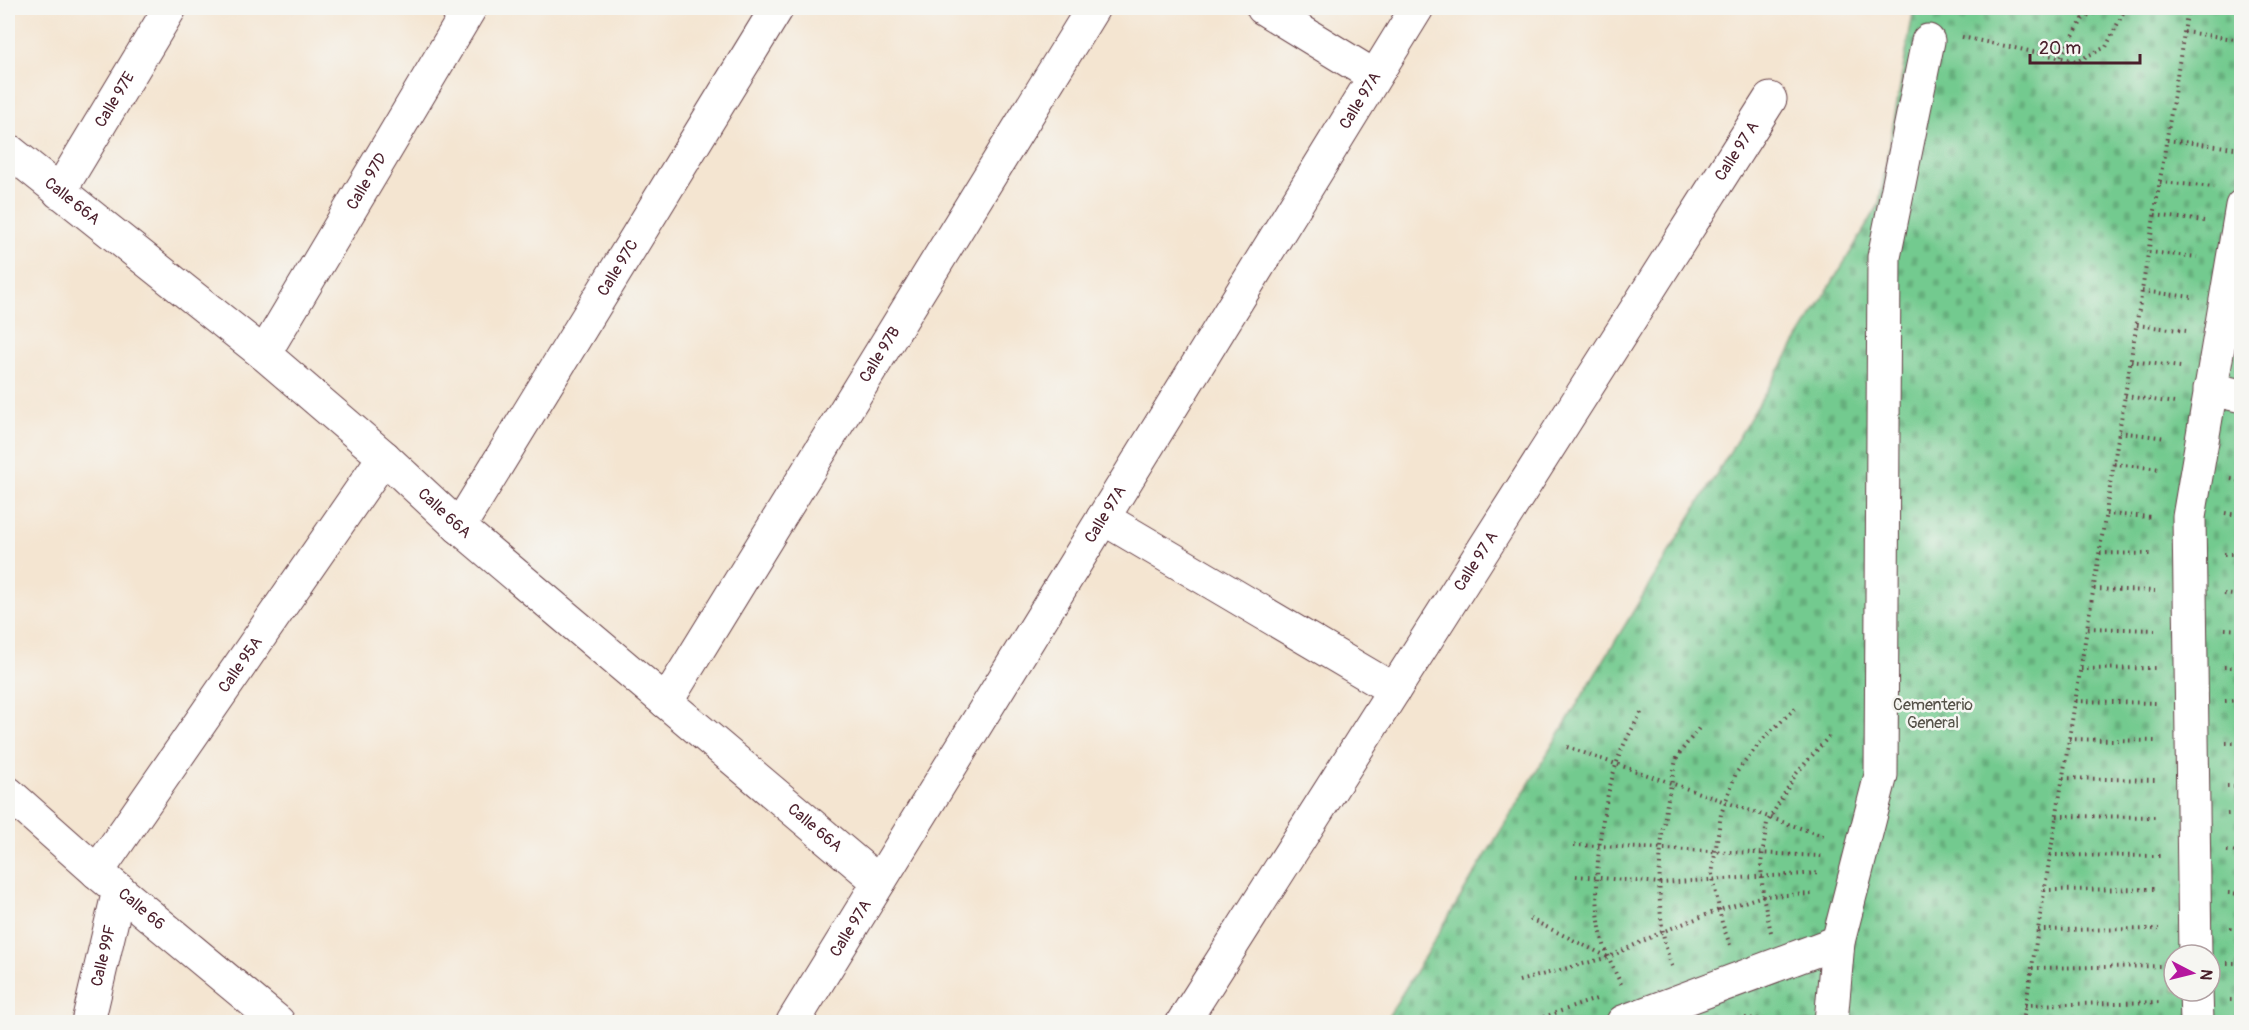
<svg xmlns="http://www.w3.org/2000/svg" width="2249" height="1030" font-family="Pangolin,sans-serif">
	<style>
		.cemetery { fill: url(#cemetery-stones); stroke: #5e745d; stroke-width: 1.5; fill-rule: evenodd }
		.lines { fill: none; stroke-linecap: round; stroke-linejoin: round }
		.minor-casing { stroke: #643d44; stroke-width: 35 }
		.path { stroke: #643d44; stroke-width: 4; stroke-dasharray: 1.5 4.5; stroke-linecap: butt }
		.minor { stroke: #fff; stroke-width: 33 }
		.labels { text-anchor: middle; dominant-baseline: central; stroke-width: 5; stroke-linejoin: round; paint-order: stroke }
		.street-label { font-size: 16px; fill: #4a1f2b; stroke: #f6f6f2 }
		.park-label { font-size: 16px; fill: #565249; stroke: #f6f6f2 }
	</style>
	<defs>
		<pattern id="cemetery-stones" width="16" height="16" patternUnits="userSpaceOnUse" patternTransform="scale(1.5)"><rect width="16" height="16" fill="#73ca8f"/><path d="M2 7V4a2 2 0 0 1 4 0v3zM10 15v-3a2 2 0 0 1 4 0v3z" fill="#65ad7c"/></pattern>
	</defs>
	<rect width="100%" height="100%" fill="#f6f6f2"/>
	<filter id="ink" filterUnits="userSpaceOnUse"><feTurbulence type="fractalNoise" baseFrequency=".0167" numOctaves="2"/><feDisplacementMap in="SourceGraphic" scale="12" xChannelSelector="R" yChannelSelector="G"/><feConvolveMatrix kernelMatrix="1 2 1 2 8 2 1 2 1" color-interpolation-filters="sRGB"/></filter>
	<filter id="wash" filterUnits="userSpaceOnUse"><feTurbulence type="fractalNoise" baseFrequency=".008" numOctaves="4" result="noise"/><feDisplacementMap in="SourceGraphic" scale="24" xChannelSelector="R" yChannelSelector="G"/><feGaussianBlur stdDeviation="1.35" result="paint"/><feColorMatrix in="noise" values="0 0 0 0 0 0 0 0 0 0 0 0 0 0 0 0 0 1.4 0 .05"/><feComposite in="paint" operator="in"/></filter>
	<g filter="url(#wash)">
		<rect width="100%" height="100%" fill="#f4e5d1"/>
		<!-- cemetery -->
		<path class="cemetery" d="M1914 8H2241V1022H1385L1879 205ZM2174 955H2210V991H2174Z"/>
	</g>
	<g filter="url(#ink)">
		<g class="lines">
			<defs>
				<g id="minor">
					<path d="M1263 8 1374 76"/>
					<path id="s1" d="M8 150 264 354 384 457 459 527 879 882"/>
					<path id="s2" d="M59 192 170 8"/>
					<path id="s3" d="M264 354 470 8"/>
					<path d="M2210 389 2242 396"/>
					<path d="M1103 518 1394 690"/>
					<path id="s4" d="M459 527 777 8"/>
					<path id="s5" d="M666 702 1093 8"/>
					<path id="s6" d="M8 793 97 872 278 1022"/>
					<path id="s7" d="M97 872 384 457"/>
					<path d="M2195 955 2189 517 2242 206"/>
					<path d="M2196 991 2197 1022"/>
					<path id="s8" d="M88 1022 119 890"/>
					<path id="s9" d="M793 1022 1417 8"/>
					<path id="s10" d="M1183 1022 1770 99"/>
					<path d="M1623 1022 1838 942"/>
					<path d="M1831 1022 1838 942 1881 775 1884 257 1928 41"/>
				</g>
			</defs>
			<!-- minor casing -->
			<use href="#minor" class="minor-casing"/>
			<!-- path -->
			<path class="path" d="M2184 32 2242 40
				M1962 37 2077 61 2106 47 2125 9 2117 8
				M2061 56 2083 19 2104 8
				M2167 140 2234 148
				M2160 182 2214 187
				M2155 215 2204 221
				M2149 252 2197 257
				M2142 291 2191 297
				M2137 325 2186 331
				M2131 361 2181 367
				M2125 396 2175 403
				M2119 432 2166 438
				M2114 464 2161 469
				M2231 479 2242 481
				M2225 513 2242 516
				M2106 514 2153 517
				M2100 553 2154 554
				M2224 554H2242
				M2094 589 2155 591
				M2224 594 2242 596
				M2088 628 2155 630
				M2225 629 2242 630
				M2224 667H2242
				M2081 669 2156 668
				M2076 701 2156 703
				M2225 701 2242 700
				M2069 739 2156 741
				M2226 743H2242
				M1567 747 1826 837
				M2063 778 2158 780
				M2227 786H2242
				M2227 814 2242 813
				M2057 816 2157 817
				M1574 845 1822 856
				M2227 851 2242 852
				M2050 855 2160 856
				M1576 876 1660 883 1820 873
				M2044 890 2158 889
				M2228 893 2242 894
				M1530 919 1608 957
				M2230 928H2242
				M2038 930 2159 929
				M1771 932 1763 896 1761 864 1767 823 1796 774 1830 735
				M1730 945 1722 923 1712 874 1721 814 1736 773 1763 739 1795 708
				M2227 963H2242
				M1672 966C1652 918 1659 831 1672 781 1674 773 1674 765 1677 758 1682 748 1692 738 1699 728
				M2032 968 2163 966
				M1519 981 1609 957 1664 931 1719 910 1763 896 1814 894
				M1621 984C1613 967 1603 948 1600 928 1592 876 1601 809 1618 759 1624 742 1634 726 1643 709
				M2230 1000H2242
				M2025 1005 2163 1002
				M1745 1018 1787 1022
				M1532 1021 1596 999
				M2023 1022 2188 8"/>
			<!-- minor -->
			<use href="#minor" class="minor"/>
		</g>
	</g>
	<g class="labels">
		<!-- street labels -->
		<g class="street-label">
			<text stroke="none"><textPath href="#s2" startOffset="108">Calle 97E</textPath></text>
			<text stroke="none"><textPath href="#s9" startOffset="1082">Calle 97A</textPath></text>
			<text stroke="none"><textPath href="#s10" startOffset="1032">Calle 97 A</textPath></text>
			<text stroke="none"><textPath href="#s3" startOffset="201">Calle 97D</textPath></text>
			<text stroke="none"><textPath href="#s1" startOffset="82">Calle 66A</textPath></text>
			<text stroke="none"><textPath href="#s4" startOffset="304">Calle 97C</textPath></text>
			<text stroke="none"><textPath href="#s5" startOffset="408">Calle 97B</textPath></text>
			<text stroke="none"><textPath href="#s1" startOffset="568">Calle 66A</textPath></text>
			<text stroke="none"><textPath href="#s9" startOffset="596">Calle 97A</textPath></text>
			<text stroke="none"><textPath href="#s10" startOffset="546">Calle 97 A</textPath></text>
			<text stroke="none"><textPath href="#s7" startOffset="252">Calle 95A</textPath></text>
			<text stroke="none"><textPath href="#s1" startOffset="1054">Calle 66A</textPath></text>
			<text stroke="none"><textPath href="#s6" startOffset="177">Calle 66</textPath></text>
			<text stroke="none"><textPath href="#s9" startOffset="110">Calle 97A</textPath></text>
			<text stroke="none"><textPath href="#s8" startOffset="68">Calle 99F</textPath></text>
		</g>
		<!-- park labels -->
		<g class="park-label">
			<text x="1933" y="705">Cementerio<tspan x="1933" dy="18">General</tspan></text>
		</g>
	</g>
	<!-- margin -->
	<rect width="2249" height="1030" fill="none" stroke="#f6f6f2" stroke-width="30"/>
	<!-- north arrow -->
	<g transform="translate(2192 973) rotate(97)"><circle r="28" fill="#f6f6f2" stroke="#b1a0a2" stroke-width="1.5"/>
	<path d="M0-4.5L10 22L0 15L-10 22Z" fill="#b5179e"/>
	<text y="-9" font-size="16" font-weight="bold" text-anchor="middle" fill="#4a1f2b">N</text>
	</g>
	<!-- scale -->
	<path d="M2030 54v9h110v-9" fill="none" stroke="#4a1f2b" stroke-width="3"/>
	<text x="2039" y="54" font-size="18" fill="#4a1f2b" stroke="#f6f6f2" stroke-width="4.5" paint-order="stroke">20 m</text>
</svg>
